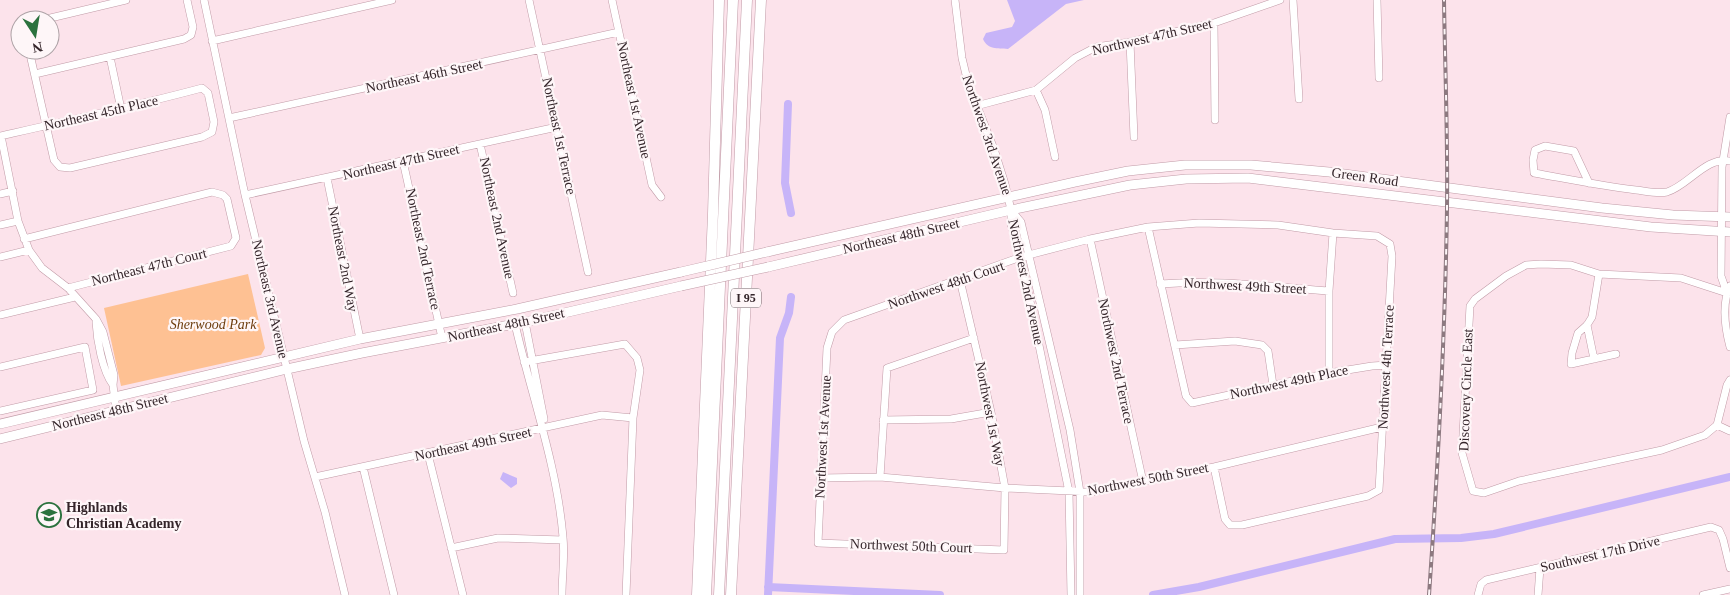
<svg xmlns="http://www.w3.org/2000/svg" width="1730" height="595" font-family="Georgia,serif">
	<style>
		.green { fill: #fec193 }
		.water { fill: #c7b4f8 }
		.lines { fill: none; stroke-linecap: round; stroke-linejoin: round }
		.canal { stroke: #c7b4f8; stroke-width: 8 }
		.minor-casing { stroke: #c19ba7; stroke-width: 8 }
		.major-casing { stroke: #c19ba7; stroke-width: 10 }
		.highway-casing { stroke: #c19ba7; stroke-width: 11 }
		.minor { stroke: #fff; stroke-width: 7 }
		.major { stroke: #fff; stroke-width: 9 }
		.highway { stroke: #fff; stroke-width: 10 }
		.rail-casing { stroke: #8d7980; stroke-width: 4 }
		.rail { stroke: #fef6f8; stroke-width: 2; stroke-dasharray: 5.5; stroke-linecap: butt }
		.major-bridge-casing { stroke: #c19ba7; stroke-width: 10; stroke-linecap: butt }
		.major-bridge { stroke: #fff; stroke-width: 9 }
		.labels { text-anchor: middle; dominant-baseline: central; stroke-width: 4.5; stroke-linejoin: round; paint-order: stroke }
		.shield { fill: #fef6f8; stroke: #716468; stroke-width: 1 }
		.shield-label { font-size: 12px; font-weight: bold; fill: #34252a }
		.street-label { font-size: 14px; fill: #34252a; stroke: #fef6f8 }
		.park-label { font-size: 14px; font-style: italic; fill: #6d3c0c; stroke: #fef6f8 }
		.poi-label { font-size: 14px; font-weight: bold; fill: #34252a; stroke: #fef6f8; text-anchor: start }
	</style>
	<rect width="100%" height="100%" fill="#fce3eb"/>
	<!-- green -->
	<path class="green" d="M248 274 265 348 261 355 121 386 104 308Z"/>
	<!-- water -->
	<path class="water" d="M1007 0H1084L1066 4 1008 49C997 48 988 50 983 39L986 33 1012 27 1015 21Z
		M503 472 517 478V484L511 488 500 479Z"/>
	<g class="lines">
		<!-- canal -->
		<path class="canal" d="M788 104 785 183 791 213
			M768 587 940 595
			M768 595 780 338 789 313 791 297
			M1153 595 1199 587 1395 539 1461 538 1494 534 1730 477"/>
		<defs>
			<path id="minor" d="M204 0 245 195 284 357 304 441 325 512 345 595
				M529 0 588 272
				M612 0 652 185 661 197
				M955 0 962 58 968 83 994 149 1005 184 1011 210V224L1021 257 1069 492 1071 595
				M1293 0 1299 99
				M1377 0 1379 78
				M42 20 126 0
				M1214 23 1215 120
				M212 41 392 0
				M1130 42 1134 137
				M110 57 121 109
				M35 74 184 39 191 35 193 27 187 0
				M1036 90 1045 110 1055 157
				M976 106 1036 90 1075 58 1096 47 1130 42 1214 23 1280 0
				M229 118 619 32
				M0 136C67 121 135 106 202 88L208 93 214 122 212 132 202 137 70 168 60 167 54 160 29 50
				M1 136 18 221 29 250 42 268 68 288 96 319 103 332 114 375 113 385 116 410
				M480 144 513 293
				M403 161 442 338
				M327 178 360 339
				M1589 183 1574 151 1545 146 1535 150 1533 160 1534 173C1568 179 1602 186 1636 190 1645 191 1658 194 1667 192 1688 186 1706 156 1730 161
				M0 194 13 191
				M245 195 557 127
				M1011 210 1021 222 1070 430 1080 492V595
				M0 225 18 221
				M1148 227 1186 396 1192 403 1329 373 1372 366 1387 365
				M24 239 212 192 223 195 227 199 236 238 231 246 68 288
				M1090 239 1143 482
				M0 257 29 250
				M1599 274 1592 317 1587 325 1578 333 1572 353 1571 364 1616 354
				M960 280 991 412 1005 488 1004 550 818 543 827 348 832 332 844 320 1021 257 1090 239 1148 227 1199 223 1278 225 1333 233 1377 236 1390 244 1392 256 1379 490 1368 496 1242 525H1230L1225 519 1214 467
				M1160 284C1217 279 1273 287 1329 291
				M1730 286C1721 305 1725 328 1730 347
				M1727 293 1681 278 1599 274 1571 265 1541 264 1526 265 1506 276 1475 299 1470 306 1462 453 1473 491 1484 493 1519 481 1662 450 1705 435 1717 425 1727 385 1730 380
				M1727 293 1721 276 1722 167 1730 117
				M0 315 75 297
				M96 322C97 340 102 370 113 385
				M525 322 544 419
				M515 324C531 394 557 465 563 537 565 556 562 576 562 595
				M1587 325 1594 359
				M1175 345 1235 341 1262 345 1268 351 1273 385
				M524 362 625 344 637 358 640 370 633 418 626 595
				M0 367 85 347 93 390 0 411
				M1329 373V291L1333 233
				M883 420 951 419 991 412
				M1717 425 1730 431
				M428 454 463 595
				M363 467 394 595
				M315 477 602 415 633 418
				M880 477 887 368 974 338
				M820 478 880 477 1005 488 1092 492 1214 467 1382 427
				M451 548 498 538 563 540
				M1478 595 1481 584 1486 580 1711 527 1719 530 1723 539 1730 568
				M1538 595 1540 568
				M1703 595 1730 589"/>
			<path id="major" d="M767 252 1075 182 1128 171 1185 165H1251L1329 172 1602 208 1673 215 1730 217
				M768 267 1011 210 1130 185 1186 179 1248 178 1651 227 1730 232
				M0 424 360 339 517 309 681 272
				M0 439 287 369 362 353 525 322 681 286"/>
			<path id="highway" d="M697 595 713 214 719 0
				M706 595 733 0
				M719 595 747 0
				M731 595 761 0"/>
		</defs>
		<!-- minor casing -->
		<use href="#minor" class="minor-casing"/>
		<!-- major casing -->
		<use href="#major" class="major-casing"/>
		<!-- highway casing -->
		<use href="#highway" class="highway-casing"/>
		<!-- minor -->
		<use href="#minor" class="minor"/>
		<!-- major -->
		<use href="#major" class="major"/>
		<!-- highway -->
		<use href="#highway" class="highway"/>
		<defs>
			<path id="rail" d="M1429 595C1438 466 1445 338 1447 209 1448 139 1445 69 1444 0"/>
		</defs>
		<!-- rail casing -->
		<use href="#rail" class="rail-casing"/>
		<!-- rail -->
		<use href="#rail" class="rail"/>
		<defs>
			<path id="major-bridge" d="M681 272 767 252
				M681 286 768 267"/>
		</defs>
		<!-- major-bridge casing -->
		<use href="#major-bridge" class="major-bridge-casing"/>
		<!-- major-bridge -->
		<use href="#major-bridge" class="major-bridge"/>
	</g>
	<!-- icons -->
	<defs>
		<symbol id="school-ring" viewBox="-11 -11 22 22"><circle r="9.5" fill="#fef6f8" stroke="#2b723e" stroke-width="1.5"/><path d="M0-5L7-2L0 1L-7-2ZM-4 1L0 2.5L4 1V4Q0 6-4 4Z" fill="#2b723e"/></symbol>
	</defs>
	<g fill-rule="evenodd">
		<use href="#school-ring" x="35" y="501" width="28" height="28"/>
	</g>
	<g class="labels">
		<!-- shield labels -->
		<rect class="shield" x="731" y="288.5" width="30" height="19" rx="4"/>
		<g class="shield-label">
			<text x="746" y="298">I 95</text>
		</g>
		<!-- street labels -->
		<g class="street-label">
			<text transform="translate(1152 37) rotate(-13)">Northwest 47th Street</text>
			<text transform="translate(424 76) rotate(-12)">Northeast 46th Street</text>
			<text transform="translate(634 100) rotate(78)">Northeast 1st Avenue</text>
			<text transform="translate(101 113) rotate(-13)">Northeast 45th Place</text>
			<text transform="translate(987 135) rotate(71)">Northwest 3rd Avenue</text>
			<text transform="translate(559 136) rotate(78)">Northeast 1st Terrace</text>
			<text transform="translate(401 162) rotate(-13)">Northeast 47th Street</text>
			<text transform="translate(1365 177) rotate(8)">Green Road</text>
			<text transform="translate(497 218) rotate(78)">Northeast 2nd Avenue</text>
			<text transform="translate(901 236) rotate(-13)">Northeast 48th Street</text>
			<text transform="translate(423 249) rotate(78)">Northeast 2nd Terrace</text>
			<text transform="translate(343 259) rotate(79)">Northeast 2nd Way</text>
			<text transform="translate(149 267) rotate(-14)">Northeast 47th Court</text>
			<text transform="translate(1026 282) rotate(78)">Northwest 2nd Avenue</text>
			<text transform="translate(946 285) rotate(-19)">Northwest 48th Court</text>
			<text transform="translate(1245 286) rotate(3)">Northwest 49th Street</text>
			<text transform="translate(270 299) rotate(77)">Northeast 3rd Avenue</text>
			<text transform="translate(506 325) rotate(-12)">Northeast 48th Street</text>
			<text transform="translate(1116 361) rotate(78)">Northwest 2nd Terrace</text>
			<text transform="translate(1386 367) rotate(-87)">Northwest 4th Terrace</text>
			<text transform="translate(1289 382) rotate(-12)">Northwest 49th Place</text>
			<text transform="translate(1466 390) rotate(-88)">Discovery Circle East</text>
			<text transform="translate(110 412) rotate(-14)">Northeast 48th Street</text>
			<text transform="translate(990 414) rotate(79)">Northwest 1st Way</text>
			<text transform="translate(823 437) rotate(-87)">Northwest 1st Avenue</text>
			<text transform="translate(473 444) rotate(-12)">Northeast 49th Street</text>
			<text transform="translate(1148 479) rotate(-11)">Northwest 50th Street</text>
			<text transform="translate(911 546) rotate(2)">Northwest 50th Court</text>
			<text transform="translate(1600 554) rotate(-13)">Southwest 17th Drive</text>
		</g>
		<!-- park labels -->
		<g class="park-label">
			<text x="213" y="324">Sherwood Park</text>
		</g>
		<!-- poi labels -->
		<g class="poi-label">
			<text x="66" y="507">Highlands<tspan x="66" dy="16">Christian Academy</tspan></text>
		</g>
	</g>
	<!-- north arrow -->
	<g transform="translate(35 35) rotate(168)"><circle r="24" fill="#fef6f8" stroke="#ada2a6"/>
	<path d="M0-4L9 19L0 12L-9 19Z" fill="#2b723e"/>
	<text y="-8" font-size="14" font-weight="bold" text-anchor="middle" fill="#34252a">N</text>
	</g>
</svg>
